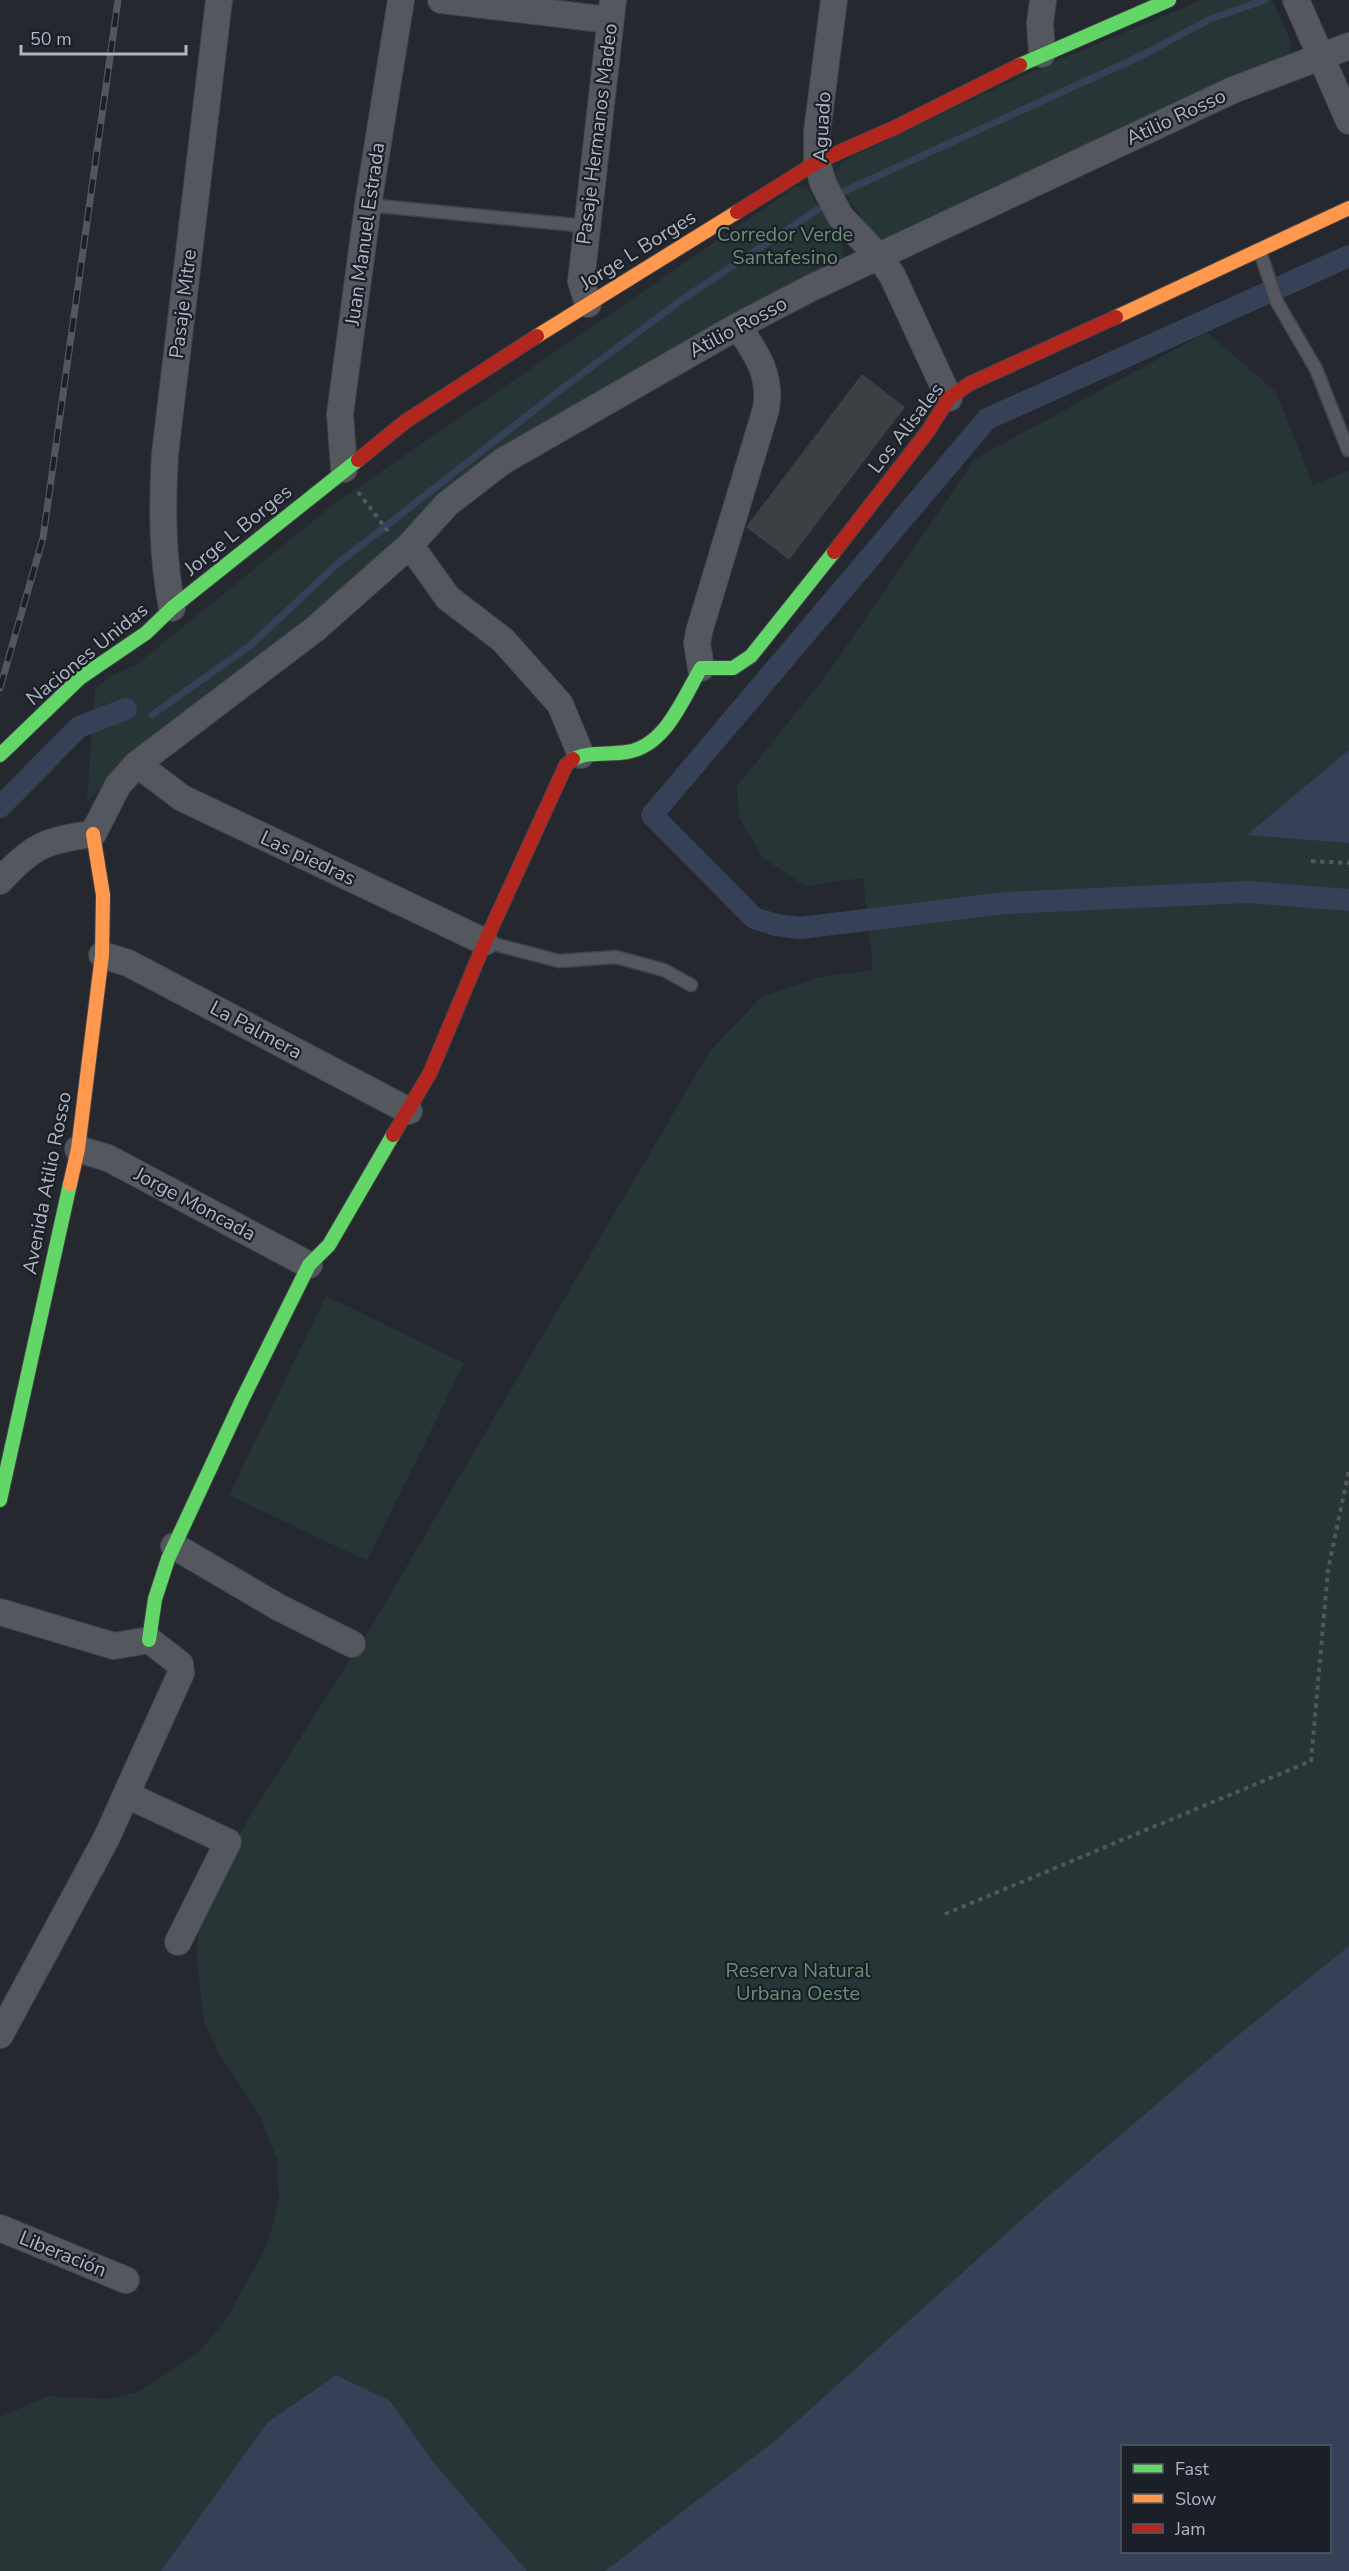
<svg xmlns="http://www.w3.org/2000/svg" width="1349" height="2571" font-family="'Nunito Sans',sans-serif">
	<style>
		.green { fill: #273537; fill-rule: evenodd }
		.water { fill: #364157; fill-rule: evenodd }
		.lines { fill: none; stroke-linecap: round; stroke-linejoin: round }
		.stream { stroke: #364157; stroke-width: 7 }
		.canal { stroke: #364157; stroke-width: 22 }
		.building { fill: #3c3f44 }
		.lane-casing { stroke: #404348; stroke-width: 15 }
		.street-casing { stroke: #404348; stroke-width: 28 }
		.fast-casing { stroke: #404348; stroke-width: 16 }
		.slow-casing { stroke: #404348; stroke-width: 16 }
		.jam-casing { stroke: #404348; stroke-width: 16 }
		.path { stroke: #53565b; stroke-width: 4; stroke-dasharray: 4.5 4.5; stroke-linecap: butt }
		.lane { stroke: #54575e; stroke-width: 12 }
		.street { stroke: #54575e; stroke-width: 26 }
		.fast { stroke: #63d668; stroke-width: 14 }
		.slow { stroke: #ff974d; stroke-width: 14 }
		.jam { stroke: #b3261e; stroke-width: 14 }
		.rail-casing { stroke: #53565b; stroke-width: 7 }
		.rail { stroke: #1a1f28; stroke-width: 4.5; stroke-dasharray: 14; stroke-linecap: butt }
		.labels { text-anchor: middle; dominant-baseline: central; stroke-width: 4.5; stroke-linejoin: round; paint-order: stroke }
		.street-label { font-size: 20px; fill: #aeb4c1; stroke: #1a1f28 }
		.park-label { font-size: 20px; fill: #698e74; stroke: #1a1f28 }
	</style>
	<rect width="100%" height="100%" fill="#25282f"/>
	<!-- green -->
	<path class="green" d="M1201 0H1272L1291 41 1290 53 1278 64 896 238 883 239 872 233 833 176 843 161 1035 70Z
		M795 187H806L837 233 844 250 840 265 527 433 278 641 154 734 87 802 95 689 109 677 136 665 334 504Z
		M1207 332 1276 392 1313 485 1349 470V2571H0V2417L48 2396 108 2399 138 2392 198 2353 227 2318 267 2245 279 2200 277 2160 260 2116 218 2052 204 2021 196 1953 201 1914 218 1874 247 1821 371 1627 710 1051 761 997 819 977 873 970 863 878 805 886 763 858 739 817 737 786 828 673 975 459ZM1122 2446H1330V2552H1122Z
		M326 1296 464 1363 367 1561 229 1495Z"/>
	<!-- water -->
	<path class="water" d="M1349 750V843L1247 835Z
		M1349 1946V2571H605L776 2440 1038 2205 1231 2041ZM1122 2446H1330V2552H1122Z
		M336 2375 390 2401 433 2462 527 2571H161L267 2423Z"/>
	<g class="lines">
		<!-- stream -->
		<path class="stream" d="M152 715 251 645 336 565 555 394 680 301 847 190 1143 55 1210 19 1265 0"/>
		<!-- canal -->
		<path class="canal" d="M1349 256 987 419 652 815 754 918 776 925 800 928 1005 903 1249 892 1349 900
			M0 807 79 727 126 709"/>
	</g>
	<!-- building -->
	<path class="building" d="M862 374 905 407 789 560 746 527Z"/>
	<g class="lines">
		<defs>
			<path id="lane" d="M368 205 586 226
				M1260 252 1277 302 1316 369 1348 450
				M486 942 559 961 616 957 664 970 691 985"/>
			<path id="street" d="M441 0 610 20
				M834 0 817 132V162L823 183 840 216 879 257 892 275 949 398
				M1296 0 1349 121
				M1042 54 1040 23 1043 0
				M588 304 581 281 613 0
				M344 469 340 414 368 205 401 0
				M172 608C162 556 162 506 165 454L219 0
				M701 668 697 643 699 632 766 409C772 375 756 353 738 326
				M581 755 560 704 503 640 448 598 410 545 447 504 503 461 738 326 811 288 1233 90 1349 46
				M137 764 182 798 485 942
				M0 881C33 845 46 840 93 834L118 785 137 764 315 629 410 545
				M102 955 128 963 409 1111
				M78 1149 108 1158 309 1265
				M174 1546 278 1607 352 1644
				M0 1612 114 1646 149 1640 180 1664 181 1673 106 1839 0 2035
				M127 1795 228 1842 178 1942
				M0 2228 126 2280"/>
			<path id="fast" d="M1020 65 1169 0
				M0 755 80 678 146 633 172 608 358 460
				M573 759C590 751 609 755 627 752 666 746 683 698 701 668H733L751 656 834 552
				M0 1500 70 1184
				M149 1640 155 1599 168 1559 242 1400 309 1265 329 1245 393 1135"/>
			<path id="slow" d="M1116 317 1349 208
				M537 336 737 212
				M70 1184 78 1149 102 955 103 895 93 834"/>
			<path id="jam" d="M737 212 817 162 896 127 1020 65
				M358 460 406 421 537 336
				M834 552 928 431 949 398 969 384 1116 317
				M393 1135 430 1073 485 942 566 765 573 759"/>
		</defs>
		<!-- lane casing -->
		<use href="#lane" class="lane-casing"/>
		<!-- street casing -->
		<use href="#street" class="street-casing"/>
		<!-- fast casing -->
		<use href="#fast" class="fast-casing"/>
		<!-- slow casing -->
		<use href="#slow" class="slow-casing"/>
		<!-- jam casing -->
		<use href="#jam" class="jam-casing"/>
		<!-- path -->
		<path class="path" d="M358 492 390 534
			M1311 861 1349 863
			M945 1914 1311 1761 1328 1570 1349 1470"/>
		<!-- lane -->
		<use href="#lane" class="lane"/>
		<!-- street -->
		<use href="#street" class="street"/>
		<!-- fast -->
		<use href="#fast" class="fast"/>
		<!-- slow -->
		<use href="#slow" class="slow"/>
		<!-- jam -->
		<use href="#jam" class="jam"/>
		<defs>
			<path id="rail" d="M0 688 43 538 118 0"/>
		</defs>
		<!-- rail casing -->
		<use href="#rail" class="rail-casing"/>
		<!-- rail -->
		<use href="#rail" class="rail"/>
	</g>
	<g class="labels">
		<!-- street labels -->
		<g class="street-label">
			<text transform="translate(1176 117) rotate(-25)">Atilio Rosso</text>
			<text transform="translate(822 127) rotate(-87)">Aguado</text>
			<text transform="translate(597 134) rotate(-83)">Pasaje Hermanos Madeo</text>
			<text transform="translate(365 234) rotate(-82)">Juan Manuel Estrada</text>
			<text transform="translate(638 250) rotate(-32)">Jorge L Borges</text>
			<text transform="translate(183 304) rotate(-83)">Pasaje Mitre</text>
			<text transform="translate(738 327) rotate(-28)">Atilio Rosso</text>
			<text transform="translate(906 428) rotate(-52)">Los Alisales</text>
			<text transform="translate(238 530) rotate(-39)">Jorge L Borges</text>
			<text transform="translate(87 654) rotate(-39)">Naciones Unidas</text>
			<text transform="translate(308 858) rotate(25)">Las piedras</text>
			<text transform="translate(256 1030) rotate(28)">La Palmera</text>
			<text transform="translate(47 1183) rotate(-79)">Avenida Atilio Rosso</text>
			<text transform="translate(195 1204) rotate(28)">Jorge Moncada</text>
			<text transform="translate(63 2254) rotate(22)">Liberación</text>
		</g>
		<!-- park labels -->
		<g class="park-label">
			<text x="785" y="234">Corredor Verde<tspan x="785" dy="23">Santafesino</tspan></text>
			<text x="798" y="1970">Reserva Natural<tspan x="798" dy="23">Urbana Oeste</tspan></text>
		</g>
	</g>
	<!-- legend -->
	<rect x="1121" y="2445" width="210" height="108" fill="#1a1f28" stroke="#555b65" stroke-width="1.5"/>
	<rect x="1133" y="2464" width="30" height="9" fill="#63d668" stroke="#555b65" stroke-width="1.5"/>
	<text x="1175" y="2475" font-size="18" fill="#aeb4c1">Fast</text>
	<rect x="1133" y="2494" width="30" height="9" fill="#ff974d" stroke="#555b65" stroke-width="1.5"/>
	<text x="1175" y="2505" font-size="18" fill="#aeb4c1">Slow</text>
	<rect x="1133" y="2524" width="30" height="9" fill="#b3261e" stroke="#555b65" stroke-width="1.5"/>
	<text x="1175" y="2535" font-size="18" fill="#aeb4c1">Jam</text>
	<!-- scale -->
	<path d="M21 45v9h165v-9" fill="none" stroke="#aeb4c1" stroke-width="3"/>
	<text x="30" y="45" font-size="18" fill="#aeb4c1" stroke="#1a1f28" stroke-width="4.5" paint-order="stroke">50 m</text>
</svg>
